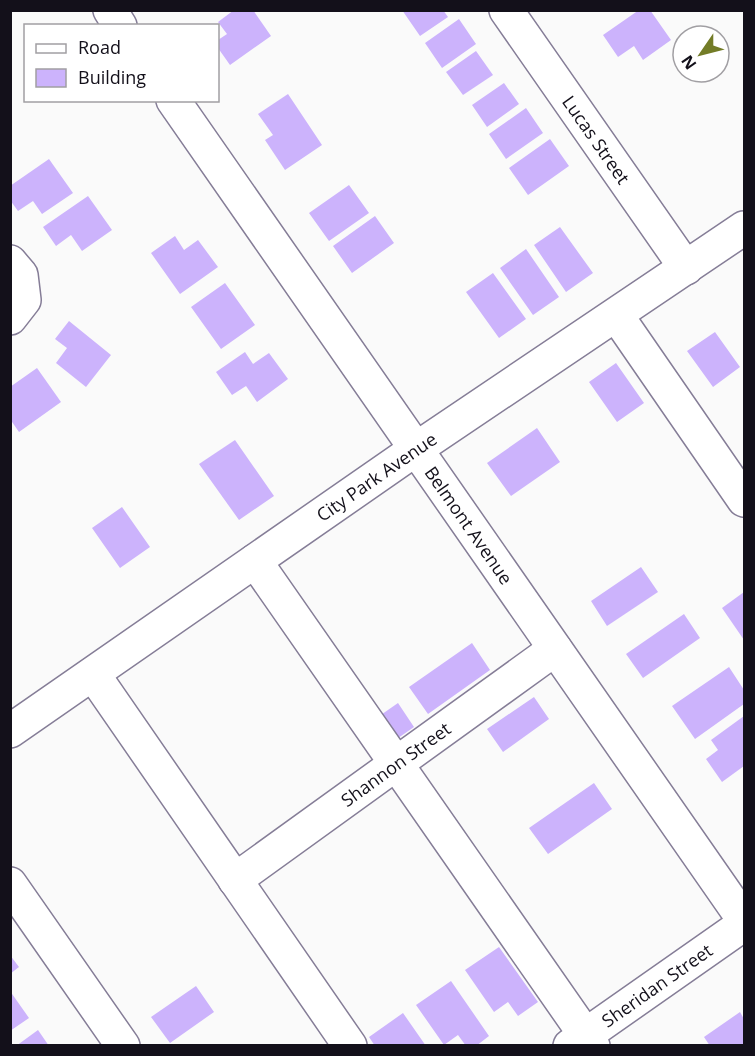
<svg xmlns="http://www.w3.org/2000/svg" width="755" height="1056" font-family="'Open Sans',sans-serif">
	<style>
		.building { fill: #ccb3fc }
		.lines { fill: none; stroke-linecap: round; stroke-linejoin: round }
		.minor-casing { stroke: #857d97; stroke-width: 36 }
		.minor { stroke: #fff; stroke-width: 33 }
		.labels { text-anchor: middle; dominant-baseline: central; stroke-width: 4.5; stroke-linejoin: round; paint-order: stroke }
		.street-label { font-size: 18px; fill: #13101a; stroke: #fff }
	</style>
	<rect width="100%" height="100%" fill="#fafafa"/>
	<!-- building -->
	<path class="building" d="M234 10H253L271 36 230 65 218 48V40L227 34 218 22Z
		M402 10H443L448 17 420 36Z
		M639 10H650L671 40 643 60 634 46 618 57 603 35Z
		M459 19 476 44 442 68 425 43Z
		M476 51 493 75 463 95 446 72Z
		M504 83 519 104 487 127 472 105Z
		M288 94 322 145 285 170 265 140 273 135 258 114Z
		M526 108 543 133 506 159 489 134Z
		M550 139 569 166 528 195 509 168Z
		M49 159 73 193 42 214 33 201 18 211 10 200V186Z
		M349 185 369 213 329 241 309 213Z
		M88 196 112 230 82 251 71 235 56 246 43 227Z
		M375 216 394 243 352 273 333 246Z
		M560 227 593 273 566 292 534 245Z
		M175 236 184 250 198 240 218 267 180 294 151 253Z
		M526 249 559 297 533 315 500 268Z
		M493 273 526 319 499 338 466 292Z
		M225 283 255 325 221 349 191 307Z
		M69 321 111 355 86 387 56 363 67 348 55 339Z
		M715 332 740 367 713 387 687 351Z
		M245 352 253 364 269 353 288 379 257 402 246 386 232 395 216 372Z
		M616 363 644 403 617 422 589 382Z
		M37 368 61 402 19 432 10 419V387Z
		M537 428 560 462 511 496 487 463Z
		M235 440 274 496 239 520 199 464Z
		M122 507 150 547 120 568 92 528Z
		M641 567 658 592 607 626 591 601Z
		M744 592V640L722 608Z
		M684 614 700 638 643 678 626 654Z
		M472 643 490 670 428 714 409 687Z
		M729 667 744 690V704L695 739 672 706Z
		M534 697 549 719 503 752 487 729Z
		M398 703 414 727 391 743 375 719Z
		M744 716V766L722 782 706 759 718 750 711 740Z
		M594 783 612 809 548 854 529 828Z
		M499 947 538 1002 518 1016 508 1002 494 1012 465 970Z
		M10 955 19 967 10 974Z
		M451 981 489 1036 476 1046H466L458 1035 444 1045 416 1005Z
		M196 986 214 1012 170 1043 151 1017Z
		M10 991 29 1018 10 1031Z
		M740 1012 744 1019V1046H710L704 1037Z
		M403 1013 426 1046H375L369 1037Z
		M38 1030 49 1046H16Z"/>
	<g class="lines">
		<defs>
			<g id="minor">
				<path d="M110 10 120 26"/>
				<path id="s1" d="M506 10 686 268"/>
				<path id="s2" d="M173 100 744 920"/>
				<path d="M10 262 21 275 24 300 10 318"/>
				<path d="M617 316 744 500"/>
				<path d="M255 561 593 1046"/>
				<path d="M93 674 350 1046"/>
				<path id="s3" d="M10 731 416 449 744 228"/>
				<path id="s4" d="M235 880 555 649"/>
				<path d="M10 884 123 1046"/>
				<path id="s5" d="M570 1046 744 924"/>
			</g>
		</defs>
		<!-- minor casing -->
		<use href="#minor" class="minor-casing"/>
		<!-- minor -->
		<use href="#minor" class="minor"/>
	</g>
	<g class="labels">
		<!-- street labels -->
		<g class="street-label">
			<text stroke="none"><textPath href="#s1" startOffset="158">Lucas Street</textPath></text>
			<text stroke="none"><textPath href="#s3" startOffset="446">City Park Avenue</textPath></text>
			<text stroke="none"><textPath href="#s2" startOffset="518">Belmont Avenue</textPath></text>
			<text stroke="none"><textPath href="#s4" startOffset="198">Shannon Street</textPath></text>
			<text stroke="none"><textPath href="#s5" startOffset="106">Sheridan Street</textPath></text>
		</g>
	</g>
	<!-- border -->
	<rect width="755" height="1056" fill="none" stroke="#13101a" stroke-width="24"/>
	<!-- legend -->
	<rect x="24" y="24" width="195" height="78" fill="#ffffff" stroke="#a19fa3" stroke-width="1.5"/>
	<rect x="36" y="44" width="30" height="9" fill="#ffffff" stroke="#a19fa3" stroke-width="1.5"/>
	<text x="78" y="54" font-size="18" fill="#13101a">Road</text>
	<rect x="36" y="69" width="30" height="18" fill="#ccb3fc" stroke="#a19fa3" stroke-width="1.5"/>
	<text x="78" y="84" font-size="18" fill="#13101a">Building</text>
	<!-- north arrow -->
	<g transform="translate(701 54) rotate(235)"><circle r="28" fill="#ffffff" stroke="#a19fa3" stroke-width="1.5"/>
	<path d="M0-4.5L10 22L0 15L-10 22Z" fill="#737c27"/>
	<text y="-9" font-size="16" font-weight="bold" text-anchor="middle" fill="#13101a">N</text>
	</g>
</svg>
